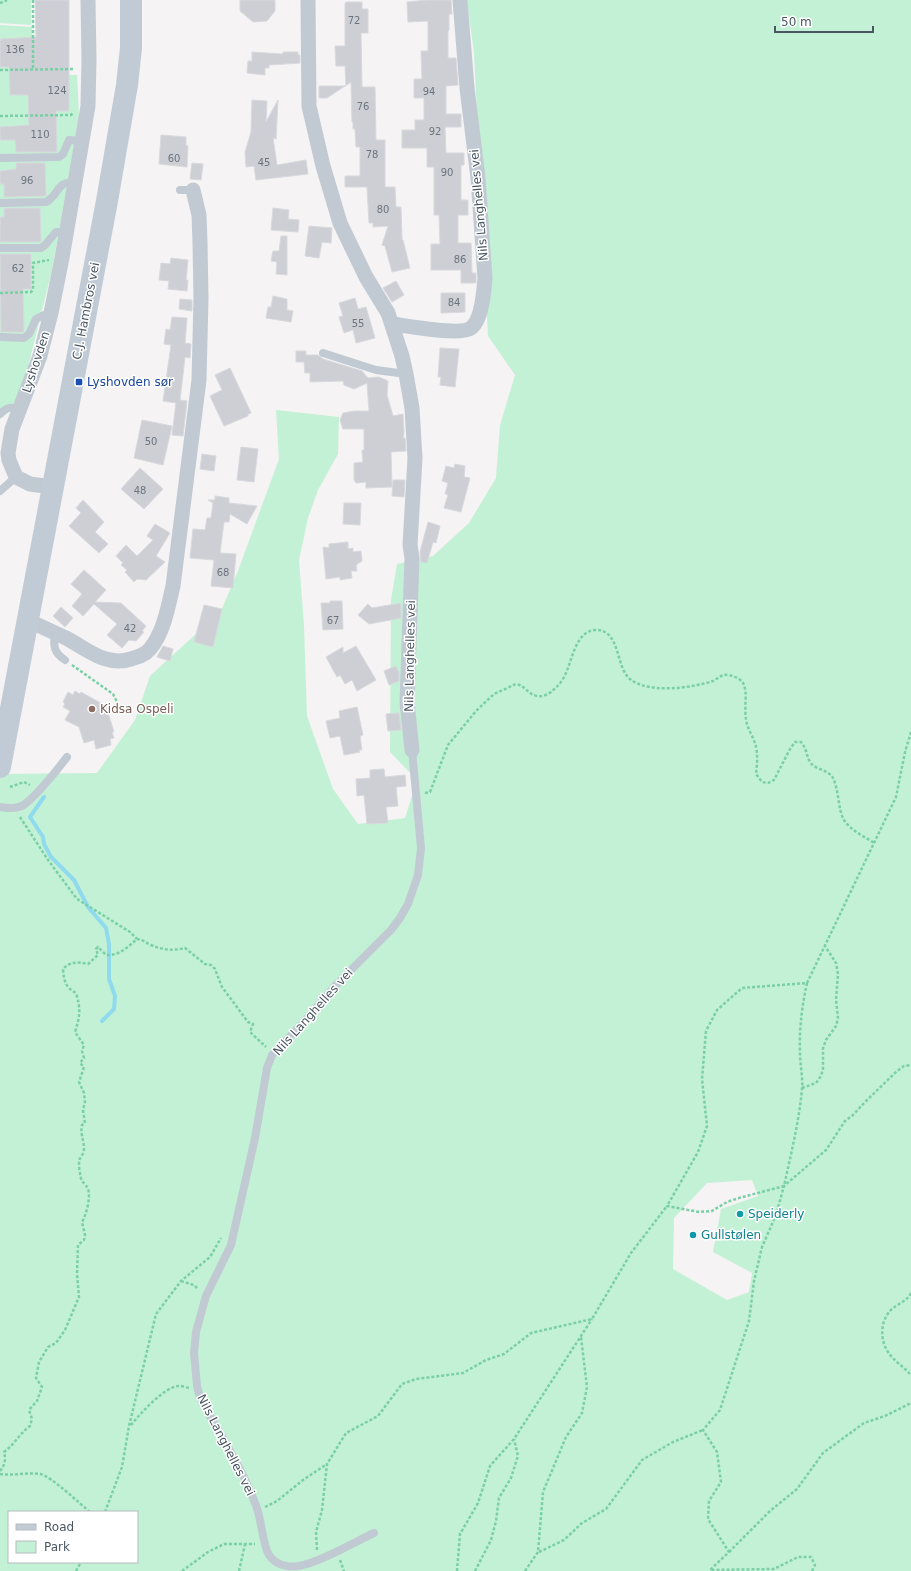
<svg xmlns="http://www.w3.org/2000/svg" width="911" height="1571" font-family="'DejaVu Sans',sans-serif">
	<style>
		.green { fill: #c3f1d5; fill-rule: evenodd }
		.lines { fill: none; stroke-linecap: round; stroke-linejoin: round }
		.stream { stroke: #90daee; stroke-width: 4 }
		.building { fill: #cdcfd5; stroke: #d7d9de }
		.path { stroke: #7ad0a6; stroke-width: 2.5; stroke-dasharray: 3 2; stroke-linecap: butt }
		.service { stroke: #c1cad2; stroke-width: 8 }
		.minor { stroke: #c1cad2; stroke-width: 15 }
		.secondary { stroke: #c1cbd6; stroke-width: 22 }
		.transit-dot { fill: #1a4fb4; stroke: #fff; stroke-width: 1.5 }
		.education-dot { fill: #8d6e63; stroke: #fff; stroke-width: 1.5 }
		.culture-dot { fill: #0f9aa8; stroke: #fff; stroke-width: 1.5 }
		.labels { text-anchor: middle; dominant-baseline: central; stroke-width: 3; stroke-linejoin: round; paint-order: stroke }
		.number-label { font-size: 10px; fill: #6b747e }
		.street-label { font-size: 12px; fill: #4a5661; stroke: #fff }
		.transit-label { font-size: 12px; fill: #164399; stroke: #fff; text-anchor: start }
		.education-label { font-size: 12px; fill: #785e54; stroke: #fff; text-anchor: start }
		.culture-label { font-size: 12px; fill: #0d838f; stroke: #fff; text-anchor: start }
	</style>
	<rect width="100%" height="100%" fill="#f5f3f3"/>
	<!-- green -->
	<path class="green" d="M0 0H31V25L0 23Z
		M467 0H911V1571H0V774L97 773 135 720 150 676 221 611 238 571 279 459 276 410 339 417 338 454 318 490 308 518 299 560 304 626 307 716 333 789 358 824 405 818 417 780 390 752 391 600 397 564 433 556 469 523 496 478 500 425 515 375 488 336 474 53ZM752 1180 758 1196 721 1209 713 1252 752 1273 749 1292 727 1300 673 1269 674 1218 707 1183ZM9 1512H137V1562H9Z
		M0 25 32 27 34 74 77 75 79 116 66 191 52 270 21 395 9 412 0 419Z"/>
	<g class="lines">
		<!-- stream -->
		<path class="stream" d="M44 797 30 817 43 837 44 844 51 857 74 880 88 907 106 928 109 944V979L115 996 114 1009 102 1021"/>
	</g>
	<!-- building -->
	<path class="building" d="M35 0H69V111H56L57 152H16L15 140H0V127L29 125 28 95H10L9 67H0V41L1 39 36 37Z
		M240 0H275V11L267 21 253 22 240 11Z
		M427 0H451L452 14H449V30L448 31V58H456L458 85 446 86V114H461V127H445L446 153H464V165H461V200H468V215H458V243H471L472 273H476V283H461V270H431V244H440L439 215H434V167H427V148H402V130H415V120H424V98H414V79H422L421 51H428V21L408 22 407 2Z
		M346 2H362V9H368V33H361L362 87H375L376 140H385V187H395L396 207H401L402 240H403L410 268 392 272 385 246 382 245 388 226 373 227V223H369L367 187H345V176H360V147H356L355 129H353V122H352L351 82 327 98H319V86H346L345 66H336L335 46H345V3Z
		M252 52 283 54V52H298V55H300V63L269 65V68H265V75L247 73 248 61H252Z
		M252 100 267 101 266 122 278 100 276 139 273 138 277 165 306 160 308 174 256 180 254 166 246 167 245 152 251 132Z
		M161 135 186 137V145L188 146 187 167 159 164Z
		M16 163H45L46 196 4 197V184H0V171L16 169Z
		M192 163 203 164 201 180 190 179Z
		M4 208H40L41 241 39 242H0V217H4Z
		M273 208 289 210 288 219 299 220 298 232 271 230Z
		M309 226 332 228 331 243 322 242 319 258 305 256Z
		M281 236H287V275L276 274 277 262 271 261 273 251H279Z
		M0 254H31V289H23L24 331 22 332H1Z
		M171 258 188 260 186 280H188L187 291 168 289 169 281 159 280 161 263 170 264Z
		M396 281 404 295 392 302 383 288Z
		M441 293H465V312L441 313Z
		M273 296 287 299V310L293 311 291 322 266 318 268 307H271Z
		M355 298 358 309 366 307 375 338 356 343 353 330 344 333 339 317 343 316 339 303Z
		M180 299 192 300V311L179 309Z
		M172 317 187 318 185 343 191 344 190 358 185 357 180 400 187 401 183 436 172 435 176 403 163 401 171 345 164 344 166 329 170 330Z
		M440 348 459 349 455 387 440 385 441 377H438Z
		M296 351H306V355H318L323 359 362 371 368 378 379 377 388 381 387 395 393 416 403 414 404 432 403 438H405L406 451 391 452 392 487 366 488V482L356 483 354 480V463L363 462 362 450H364V429H343L340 420 343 413 354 411H369L367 383 354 389 344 385 343 381 310 382V373H305L304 362H296Z
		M230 368 251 413 248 414V416L224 426 210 396 222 390 215 375Z
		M142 420 172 426 163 465 134 458Z
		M241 447 258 449 254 482 237 480Z
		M202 454 216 456 214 471 200 469Z
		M455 464 465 466 464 477 470 478 461 512 444 508 448 495 445 494 448 483 442 481 446 466 454 468Z
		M140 468 163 489 144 509 121 489Z
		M393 480H405L404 497 392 496Z
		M215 496 229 498V503L257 506 247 524 230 514 229 522H224L220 553 236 554 233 588 211 586 214 560 190 558 193 529 205 530 207 518H211L213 503 208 500H215Z
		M83 500 104 522 95 532 108 544 99 553 69 526 81 513 76 508Z
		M344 503H361L360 525 343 524Z
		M428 522 440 526 436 543 433 542 427 563 421 562 420 552Z
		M155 524 170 533 156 556 165 562 146 580 137 579 134 582 125 572 127 570 121 565 123 563 116 556 126 545 137 556 153 540 147 536Z
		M348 542V549L353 548V552L361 551 362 561 356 565 357 571H351L352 578 340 580V577L326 579 323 547 329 548V544Z
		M84 570 106 590 95 602 121 603 146 626 142 631 144 632 136 641 129 640 122 648 107 635 117 624 94 604 83 616 72 606 82 594 71 584Z
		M330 601H342L343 629 323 630 321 603H330Z
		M401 603V618L369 624 358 615 368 604 372 608Z
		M204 605 222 609 213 647 194 642Z
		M61 607 73 618 65 627 53 616Z
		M163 646 173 649 170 661 157 657Z
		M356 646 376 680 357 691 352 680 345 684 340 675 337 677 326 657 343 647V653Z
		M396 666 399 673V681L389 685 384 671Z
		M75 691 80 694 81 692 106 706 114 732H112L114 738 110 739 111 745 96 749 94 740 84 743 79 727 65 720 70 711 63 707 65 704 63 702 68 692 73 695Z
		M357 707 363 735 360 736 362 750H359L360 752 344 755 340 736 330 738 326 721 340 718 339 711Z
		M399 713 401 730 388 731 386 714Z
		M384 769 385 777 405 775 406 786 396 787 398 806 386 807 388 823 367 824 364 795 357 796 356 779 370 778V770Z"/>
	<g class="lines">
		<!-- path -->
		<path class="path" d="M33 0V69
			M0 3 7 0
			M0 70 75 69
			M0 116 71 115 73 113
			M0 293 31 292 33 290V263L49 260
			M72 665 113 694 117 702 116 714
			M10 787 24 782 30 785
			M425 793 430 792 448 745 476 711 494 694 516 684C526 686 528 695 538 696 543 697 549 694 552 691 557 687 561 683 564 677 572 663 575 630 596 630 621 630 615 667 630 679 648 694 692 688 713 681 717 679 720 676 724 675 730 674 740 678 743 683 748 691 744 708 746 719 747 729 754 737 756 747 758 756 757 765 756 774L762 782 768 783 774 780 790 749 795 742H801C807 749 806 755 810 762 815 770 828 769 833 778 839 790 838 810 844 820 851 831 864 836 874 843
			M20 817 48 860 77 899 130 932 137 939
			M807 983C802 1006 799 1029 800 1053 800 1065 803 1077 802 1089 799 1122 791 1154 784 1186L739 1198 727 1202 712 1211 699 1212 667 1206 698 1152 707 1126 702 1079 706 1031 717 1010 742 988 807 983 896 797 905 752 911 732
			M802 1088 816 1083 821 1076 823 1069V1048L826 1040 836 1026 838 1018 836 1000 838 974 836 963 825 946
			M181 1281 194 1285 198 1289
			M911 1293C907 1302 896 1304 890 1311 880 1322 880 1340 888 1352 894 1361 904 1367 911 1375
			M131 1425C140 1414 165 1386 179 1386 182 1386 186 1387 189 1388
			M0 1471C5 1465 6 1459 4 1452 15 1444 19 1434 30 1426L32 1419 29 1410 37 1401 42 1387 36 1378 39 1362 48 1347 56 1343 65 1330 79 1297 77 1274 78 1245 84 1240 85 1235 82 1222C86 1216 91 1197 88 1189 85 1182 81 1184 80 1173 79 1170 79 1164 79 1161 80 1157 84 1154 84 1149 84 1140 80 1134 82 1125L85 1123 83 1110 85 1102 84 1093 79 1082 84 1067 80 1063 84 1058 82 1051 84 1045 75 1032C80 1016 81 1009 76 993 65 987 64 981 63 969 71 961 77 962 88 964L98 955 96 949 98 947 106 955C119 956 128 947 137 939 144 940 146 943 151 945 162 950 174 951 185 948L205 964 211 965 215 969 222 987 248 1022 253 1024 250 1032 266 1047
			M0 1474C14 1476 27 1472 40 1474 51 1476 80 1504 90 1512
			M265 1507 277 1501 303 1480 327 1464
			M105 1512 122 1467 129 1426 156 1314 181 1281 210 1257 221 1238
			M317 1550 316 1532 322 1510 327 1464 346 1433 378 1416 402 1384 416 1379 463 1373 486 1360 504 1354 531 1333 592 1319 631 1253 667 1206
			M539 1552 564 1540 582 1523 606 1509 642 1460 673 1442 703 1430
			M729 1552 770 1511 797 1489 823 1453 864 1423 885 1416 911 1403
			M340 1560 344 1571
			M76 1571 81 1562
			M182 1571 208 1552 224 1544H255
			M239 1571 245 1544
			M457 1571 460 1534 478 1503 490 1466 514 1439 592 1319
			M475 1571 491 1540 496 1521 499 1498 511 1478 518 1456 514 1439
			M525 1571 538 1552 543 1492 566 1437 582 1413 587 1387 581 1337
			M812 1571 815 1565 811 1557H798L774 1569 710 1570 729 1552 708 1519 709 1501 721 1482 717 1452 703 1430 720 1410 749 1321 754 1281 762 1247 776 1215 784 1186 826 1150 845 1121 853 1115 865 1102 897 1071 904 1066 911 1065"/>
		<!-- service -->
		<path class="service" d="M0 158 59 157 63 154 69 140 82 141
			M180 190H193
			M0 203 46 202C59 196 56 180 75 183
			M0 248H41L45 245 56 232H65
			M0 337 24 338 29 334 36 319 44 315 51 313
			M323 353 376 370 406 374
			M0 414C7 407 11 406 20 410
			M0 491 16 477
			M55 633C53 646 54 653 65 660
			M0 807C8 808 14 809 22 806 34 799 58 769 67 757
			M374 1533C354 1542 306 1571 287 1566 280 1565 273 1561 269 1555 262 1544 262 1518 255 1503 241 1466 219 1433 200 1398L197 1386 194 1353 196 1332 206 1296 231 1245 255 1138 267 1068 272 1055 303 1023 335 986 391 930 400 918 408 904 418 875 421 848 412 750"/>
		<!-- minor -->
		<path class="minor" d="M308 0 309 106 323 166 340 223 366 277 388 313 402 356 406 374 412 408 415 458 410 545 412 558 407 702 412 750
			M392 324C408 326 460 336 471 328 482 320 484 290 485 278L478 178 467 88 460 0
			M52 487 30 484 16 477 9 460 8 453 12 429 40 356 51 313 62 258 88 106 89 59 88 0
			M27 620C40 626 53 632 66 638 87 649 106 667 131 659 138 657 145 655 150 649 164 632 168 607 173 586L199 380 201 298 200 242 199 215 193 190"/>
		<!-- secondary -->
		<path class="secondary" d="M0 767 107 201 127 85 131 48V0"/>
	</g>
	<!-- markers -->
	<rect class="transit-dot" x="75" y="378" width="8" height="8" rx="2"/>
	<circle class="education-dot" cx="92" cy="709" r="4"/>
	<g class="culture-dot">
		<circle cx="740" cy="1214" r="4"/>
		<circle cx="693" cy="1235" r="4"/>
	</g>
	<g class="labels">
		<!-- number labels -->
		<g class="number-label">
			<text x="354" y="20">72</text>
			<text x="15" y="49">136</text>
			<text x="57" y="90">124</text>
			<text x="429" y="91">94</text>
			<text x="363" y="106">76</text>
			<text x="435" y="131">92</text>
			<text x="40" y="134">110</text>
			<text x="372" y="154">78</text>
			<text x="174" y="158">60</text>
			<text x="264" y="162">45</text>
			<text x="447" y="172">90</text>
			<text x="27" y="180">96</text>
			<text x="383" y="209">80</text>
			<text x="460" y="259">86</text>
			<text x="18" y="268">62</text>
			<text x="454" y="302">84</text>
			<text x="358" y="323">55</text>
			<text x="151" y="441">50</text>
			<text x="140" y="490">48</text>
			<text x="223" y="572">68</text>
			<text x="333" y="620">67</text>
			<text x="130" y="628">42</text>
		</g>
		<!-- street labels -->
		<g class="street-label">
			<text transform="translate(479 205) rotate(-95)">Nils Langhelles vei</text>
			<text transform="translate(86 311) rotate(-79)">C.J. Hambros vei</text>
			<text transform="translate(36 362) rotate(-72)">Lyshovden</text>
			<text transform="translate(410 656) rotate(-89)">Nils Langhelles vei</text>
			<text transform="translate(313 1012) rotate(-48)">Nils Langhelles vei</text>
			<text transform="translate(226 1445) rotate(63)">Nils Langhelles vei</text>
		</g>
		<!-- transit labels -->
		<g class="transit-label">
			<text x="87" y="382">Lyshovden sør</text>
		</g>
		<!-- education labels -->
		<g class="education-label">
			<text x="100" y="709">Kidsa Ospeli</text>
		</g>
		<!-- culture labels -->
		<g class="culture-label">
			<text x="748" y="1214">Speiderly</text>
			<text x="701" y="1235">Gullstølen</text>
		</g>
	</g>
	<!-- legend -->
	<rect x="8" y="1511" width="130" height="52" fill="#ffffff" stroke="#b7bbc0"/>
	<rect x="16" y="1524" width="20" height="6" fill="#c1cbd6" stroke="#b7bbc0"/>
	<text x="44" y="1531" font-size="12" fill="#4a5661">Road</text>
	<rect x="16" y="1541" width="20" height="12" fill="#c3f1d5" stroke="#b7bbc0"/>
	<text x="44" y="1551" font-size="12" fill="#4a5661">Park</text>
	<!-- scale -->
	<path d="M775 26v6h98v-6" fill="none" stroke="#4a5661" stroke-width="2"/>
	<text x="781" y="26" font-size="12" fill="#4a5661" stroke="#ffffff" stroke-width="3" paint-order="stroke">50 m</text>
</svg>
